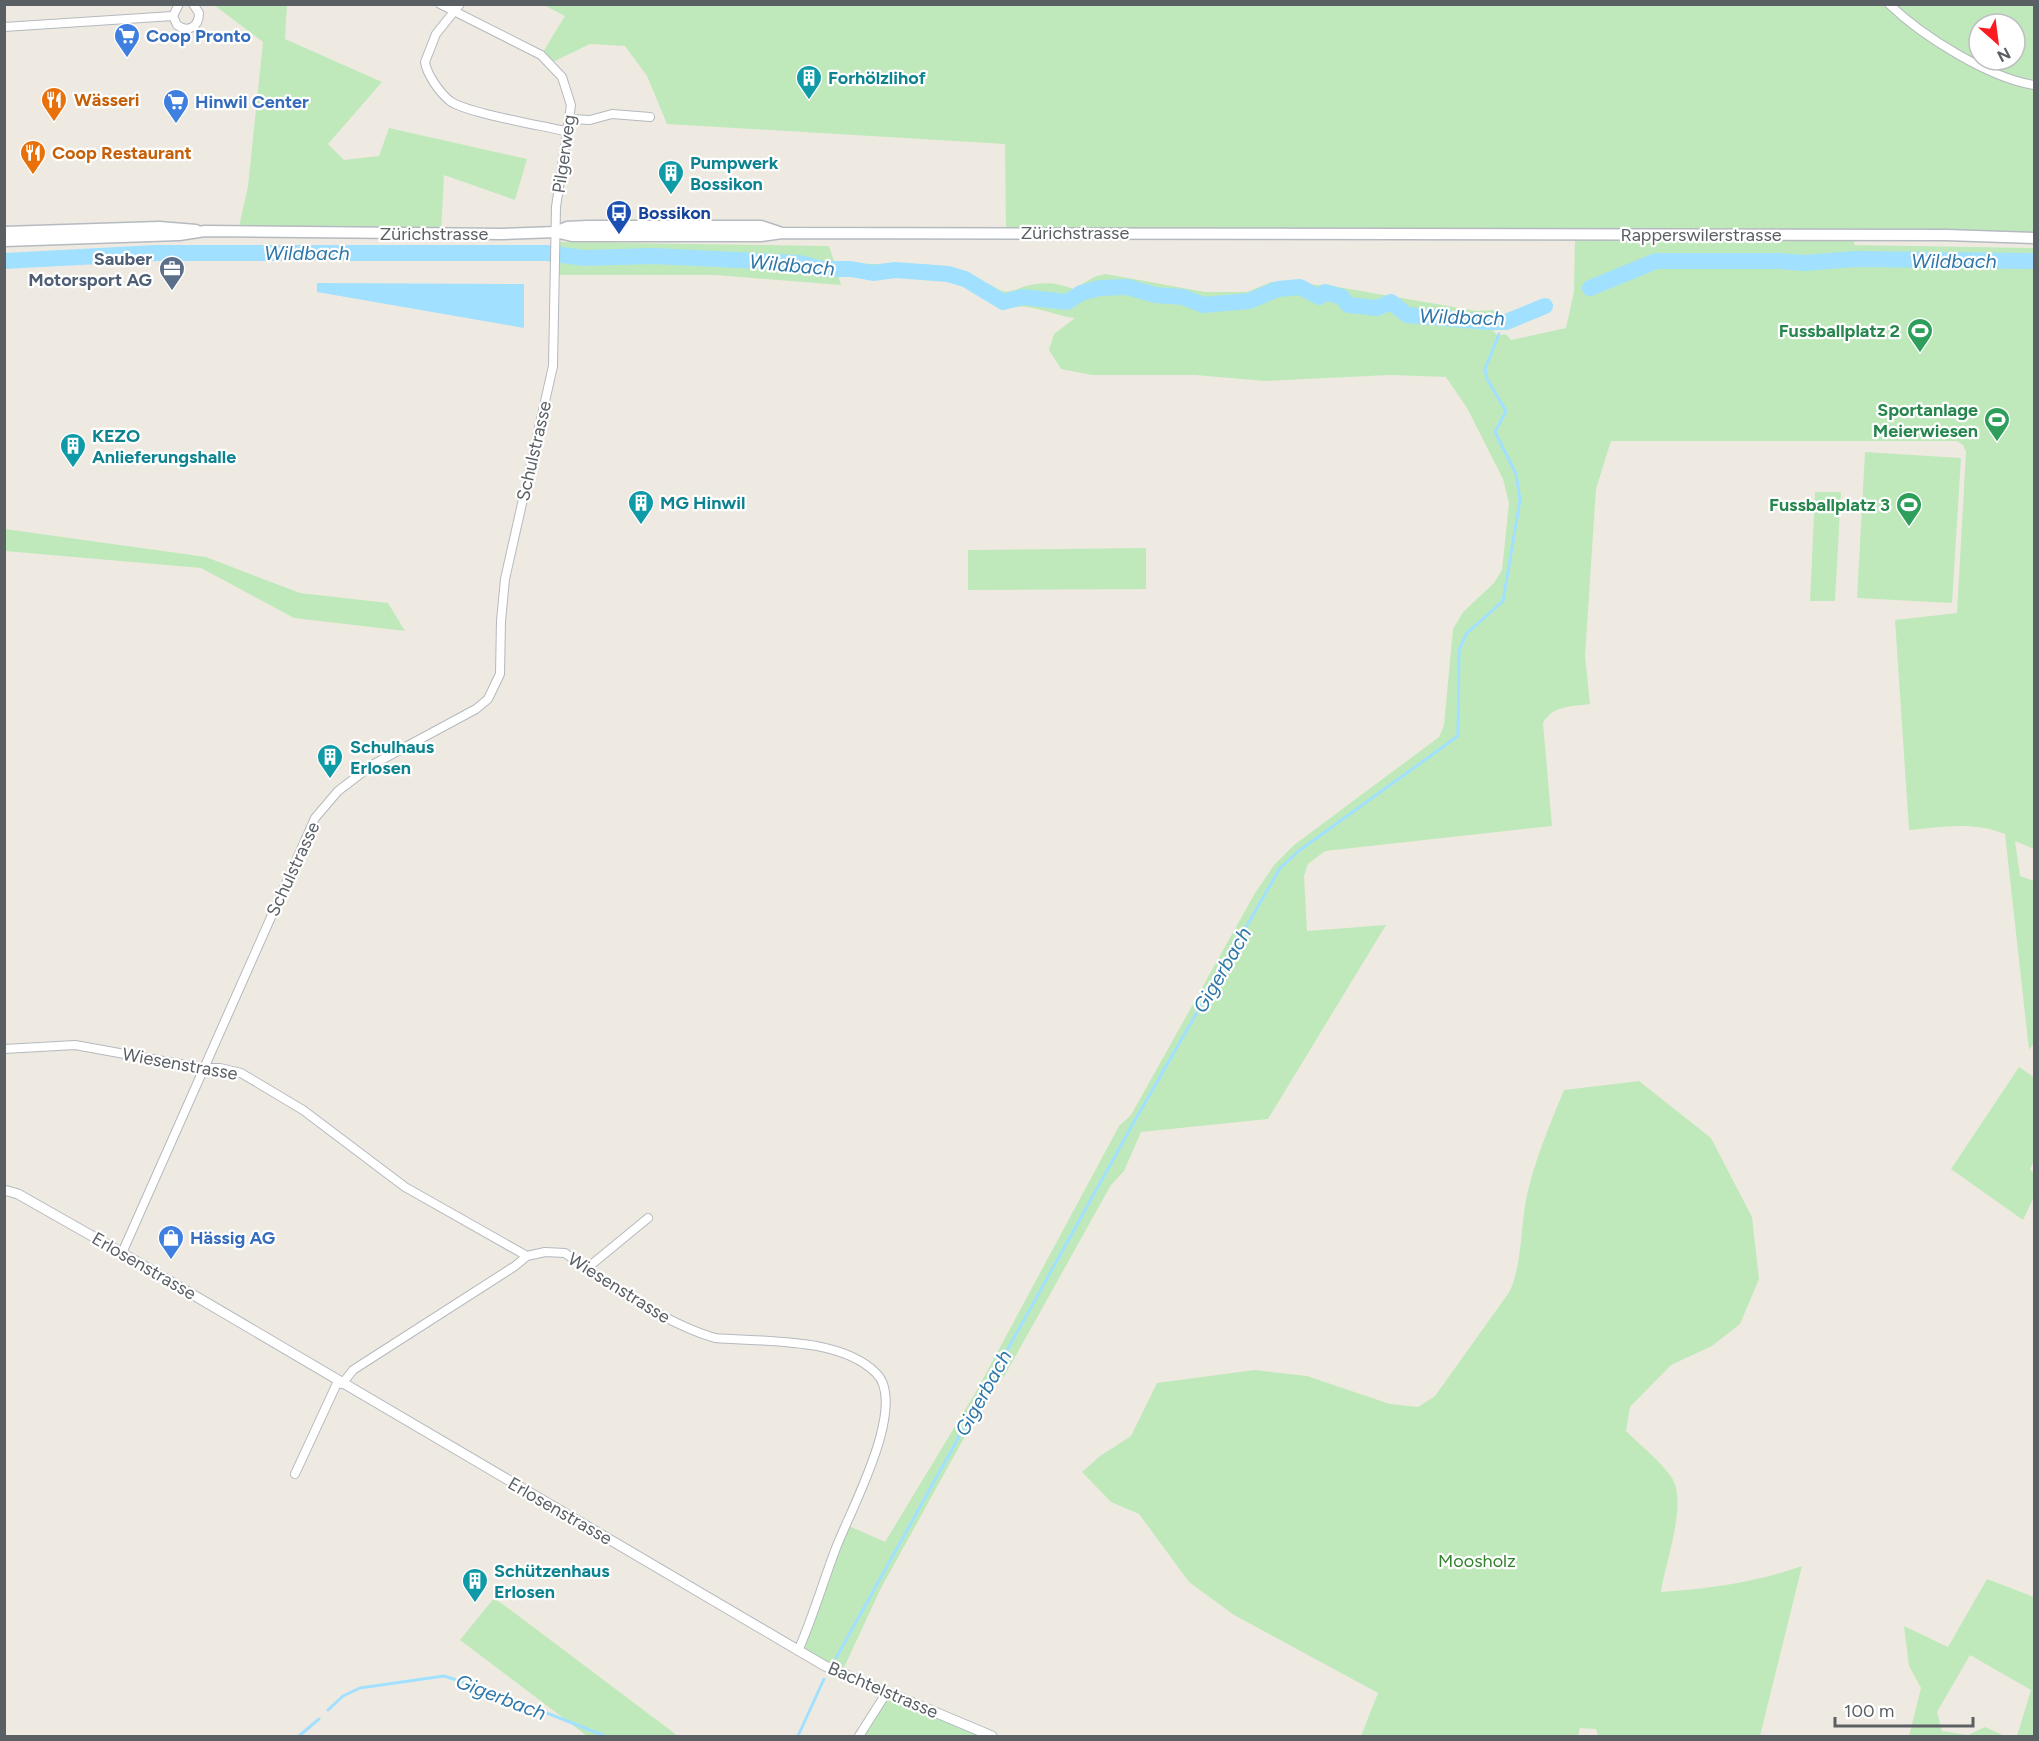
<svg xmlns="http://www.w3.org/2000/svg" width="2039" height="1741" font-family="Figtree,sans-serif">
	<style>
		.green { fill: #c0e9bb; fill-rule: evenodd }
		.water { fill: #a1e0ff }
		.lines { fill: none; stroke-linecap: round; stroke-linejoin: round }
		.stream { stroke: #a1e0ff; stroke-width: 3 }
		.river { stroke: #a1e0ff; stroke-width: 16 }
		.minor-casing { stroke: #b4b9be; stroke-width: 10 }
		.tertiary-casing { stroke: #b4b9be; stroke-width: 11 }
		.secondary-casing { stroke: #b5bac0; stroke-width: 13 }
		.minor { stroke: #fff; stroke-width: 8 }
		.tertiary { stroke: #fff; stroke-width: 9 }
		.secondary { stroke: #fff; stroke-width: 10 }
		.labels { text-anchor: middle; dominant-baseline: central; stroke-width: 4.5; stroke-linejoin: round; paint-order: stroke }
		.shop-label { font-size: 18px; font-weight: bold; fill: #366cbe; stroke: #fff; text-anchor: start }
		.culture-label { font-size: 18px; font-weight: bold; fill: #0d838f; stroke: #fff; text-anchor: start }
		.food-label { font-size: 18px; font-weight: bold; fill: #c56008; stroke: #fff; text-anchor: start }
		.street-label { font-size: 18px; fill: #5a5f64; stroke: #fff }
		.transit-label { font-size: 18px; font-weight: bold; fill: #164399; stroke: #fff; text-anchor: start }
		.service-label { font-size: 18px; font-weight: bold; fill: #4e5e75; stroke: #fff; text-anchor: end }
		.leisure-label { font-size: 18px; font-weight: bold; fill: #27864d; stroke: #fff; text-anchor: end }
		.park-label { font-size: 18px; fill: #30822b; stroke: #fff }
		.water-label { font-size: 20px; font-style: italic; fill: #2f77a9; stroke: #fff }
	</style>
	<rect width="100%" height="100%" fill="#efeae1"/>
	<!-- green -->
	<path class="green" d="M542 4 2034 5V238L1855 235 1854 245 2034 248V849L2015 841 2020 876 2034 881V1043L2029 1050 2005 834C1973 821 1942 827 1909 830L1895 620 1957 613 1966 452 1963 445 1957 441H1611L1596 489 1585 656 1590 704C1571 707 1553 705 1543 723L1552 826 1325 851 1308 864 1304 876 1307 931 1386 925 1268 1119 1141 1132 1124 1171 1111 1185 1005 1375 990 1391 880 1590 841 1674 798 1651 847 1525 885 1542 977 1390 1119 1126 1131 1115 1255 893 1274 865 1294 845 1439 737 1444 725 1453 629 1463 612 1494 583 1502 570 1509 503 1503 479 1467 408 1446 377 1390 375 1265 381 1195 375H1092L1061 369 1049 350 1054 334 1075 318C1053 316 1029 302 1009 308L954 281 911 277 871 279 838 274 841 285 715 275H555V242L829 246 834 261C872 268 913 259 951 268 969 272 986 283 1002 291 1013 293 1019 287 1030 285 1045 282 1060 283 1073 289L1096 276 1106 274 1205 292H1247L1271 282 1332 286 1477 311 1496 310 1499 319 1490 320 1488 325 1498 336 1506 334 1511 340 1566 328 1574 292 1575 235 1006 233 1005 144 667 124 647 76 625 46 590 44 551 63 541 55 565 16ZM1979 24H2015V60H1979Z
		M214 5H287L285 39 382 82 328 144 344 160 379 156 389 128 527 159 515 200 444 175 441 234 238 231 248 186 263 42Z
		M1865 452 1961 458 1952 603 1857 598Z
		M1815 492H1841L1835 601H1810Z
		M5 529 206 557 300 593 388 603 405 631 294 618 201 568 5 551Z
		M1146 548V589L968 590V550Z
		M2019 1067 2034 1077V1160L2030 1170 2034 1172V1197L2023 1220 1951 1169Z
		M1639 1081 1711 1138 1752 1217 1759 1279 1740 1324 1712 1346 1671 1365 1630 1407 1626 1431C1641 1446 1660 1460 1672 1478 1688 1503 1665 1563 1661 1592 1709 1589 1757 1582 1802 1566L1760 1736H1598L1596 1729 1580 1728 1578 1736H1361L1378 1693 1234 1615 1189 1582 1139 1514 1111 1502 1082 1472 1100 1456 1131 1436 1157 1383 1254 1370 1307 1376 1390 1404 1418 1407 1435 1396 1510 1291C1523 1260 1520 1227 1527 1195 1535 1159 1550 1124 1564 1090Z
		M1987 1579 2034 1597V1736H2017L2031 1690 1970 1655 1937 1712 1942 1731 1968 1735 1985 1727 2005 1736H1909L1921 1688 1909 1666 1904 1626 1948 1647Z
		M494 1598 508 1608 678 1736H587L460 1640Z
		M887 1692 992 1736H859Z"/>
	<!-- water -->
	<path class="water" d="M317 283 524 284V328L317 292Z"/>
	<g class="lines">
		<!-- stream -->
		<path class="stream" d="M836 1658 1134 1122 1280 868 1300 850 1458 736 1459 650 1467 633 1503 601 1520 500 1516 474 1495 432 1506 411 1487 379 1485 369 1499 334
			M328 1710 343 1696 360 1688 444 1676 494 1692 605 1736
			M299 1736 319 1719
			M798 1736 824 1679"/>
		<!-- river -->
		<path class="river" d="M4 261 156 253H547L584 258 652 256 800 263 823 269H851L873 273 895 270 948 274 965 279 1003 302 1023 297 1067 302 1081 293 1100 288 1127 287 1155 295 1183 297 1203 305 1249 301 1278 289 1300 287 1319 297 1325 292 1342 297 1348 305 1377 308 1391 302 1407 315 1487 322H1506L1545 306
			M1590 288 1656 261H1778L1804 263 1854 259 2034 261"/>
		<defs>
			<path id="minor" d="M179 4 173 16 177 25C188 33 199 27 199 13L193 4
				M460 4 436 34 425 62C427 75 440 93 450 101 466 113 545 126 569 132
				M1889 4C1922 36 1989 78 2034 85
				M4 27 173 16
				M571 119 590 120 612 114 650 117
				M4 1049 75 1045 202 1068H220L241 1073 303 1110 405 1187 527 1256 545 1252 565 1253C606 1283 666 1324 715 1338 764 1342 840 1337 876 1373 909 1405 849 1513 836 1548 823 1582 813 1617 798 1651
				M122 1253 315 818 338 791 372 765 476 709 488 699 500 674 501 621 505 579 553 366 556 207 571 105 562 77 541 55 440 4
				M586 1269 648 1218
				M342 1384 353 1370 515 1266 527 1256
				M295 1474 338 1381
				M859 1736 887 1692"/>
			<path id="tertiary" d="M4 1190 18 1194 122 1253 825 1666 992 1736"/>
			<path id="secondary" d="M4 232 159 227 196 230
				M555 232 572 236H761L782 233 1946 235 2034 238
				M4 241 179 235 205 231 502 234 555 232 567 227 587 226H761L779 232"/>
		</defs>
		<!-- minor casing -->
		<use href="#minor" class="minor-casing"/>
		<!-- tertiary casing -->
		<use href="#tertiary" class="tertiary-casing"/>
		<!-- secondary casing -->
		<use href="#secondary" class="secondary-casing"/>
		<!-- minor -->
		<use href="#minor" class="minor"/>
		<!-- tertiary -->
		<use href="#tertiary" class="tertiary"/>
		<!-- secondary -->
		<use href="#secondary" class="secondary"/>
	</g>
	<!-- icons -->
	<defs>
		<symbol id="supermarket-pin" viewBox="-11 -11 22 30"><path d="M0 17L-7.5 6A9.5 9.5 0 1 1 7.5 6Z" fill="#3f7fe0" stroke="#fff"/><path d="M-6-5.5h2.5l.6 2H6L4.5 2H-2.5L-4.4-4H-6ZM-1.5 3.2a1.3 1.3 0 1 0 .1 0ZM3 3.2a1.3 1.3 0 1 0 .1 0Z" fill="#fff"/></symbol>
		<symbol id="building-pin" viewBox="-11 -11 22 30"><path d="M0 17L-7.5 6A9.5 9.5 0 1 1 7.5 6Z" fill="#0f9aa8" stroke="#fff"/><path d="M-4-6H4V6H1V3H-1V6H-4ZM-2.5-4.3h1.7v1.8h-1.7ZM.8-4.3h1.7v1.8H.8ZM-2.5-1h1.7V.8h-1.7ZM.8-1h1.7V.8H.8Z" fill="#fff"/></symbol>
		<symbol id="restaurant-pin" viewBox="-11 -11 22 30"><path d="M0 17L-7.5 6A9.5 9.5 0 1 1 7.5 6Z" fill="#e8710a" stroke="#fff"/><path d="M-5-6h1v4h1v-4h1v4h1v-4h1v5L-1.5 .5V6h-2V.5L-5-1ZM5-6V6H3V1.5H1.5Q1.5-4 5-6Z" fill="#fff"/></symbol>
		<symbol id="bus-pin" viewBox="-11 -11 22 30"><path d="M0 17L-7.5 6A9.5 9.5 0 1 1 7.5 6Z" fill="#1a4fb4" stroke="#fff"/><path d="M-5-6H5V4H4V6H2V4H-2V6H-4V4H-5ZM-3.5-4V0h7V-4ZM-3.5 1.2v1.5H-2V1.2ZM2 1.2v1.5H3.5V1.2Z" fill="#fff"/></symbol>
		<symbol id="office-pin" viewBox="-11 -11 22 30"><path d="M0 17L-7.5 6A9.5 9.5 0 1 1 7.5 6Z" fill="#5c6f8a" stroke="#fff"/><path d="M-6-3h4V-5.5h4V-3h4V5H-6ZM-1-4.5V-3h2v-1.5ZM-6 0V1H6V0Z" fill="#fff"/></symbol>
		<symbol id="stadium-pin" viewBox="-11 -11 22 30"><path d="M0 17L-7.5 6A9.5 9.5 0 1 1 7.5 6Z" fill="#2e9e5b" stroke="#fff"/><path d="M0-5a6.5 5 0 1 0 0 10a6.5 5 0 1 0 0-10ZM-3.5-1.8h7v3.6h-7Z" fill="#fff"/></symbol>
		<symbol id="shop-pin" viewBox="-11 -11 22 30"><path d="M0 17L-7.5 6A9.5 9.5 0 1 1 7.5 6Z" fill="#3f7fe0" stroke="#fff"/><path d="M-5-2.5h2.3a2.7 3.5 0 0 1 5.4 0H5L5.5 6h-11ZM-1.5-2.5h3a1.5 2.3 0 0 0-3 0Z" fill="#fff"/></symbol>
	</defs>
	<g fill-rule="evenodd">
		<use href="#supermarket-pin" x="112" y="21" width="30" height="40"/>
		<use href="#building-pin" x="794" y="63" width="30" height="40"/>
		<use href="#restaurant-pin" x="39" y="85" width="30" height="40"/>
		<use href="#supermarket-pin" x="161" y="87" width="30" height="40"/>
		<use href="#restaurant-pin" x="18" y="138" width="30" height="40"/>
		<use href="#building-pin" x="656" y="158" width="30" height="40"/>
		<use href="#bus-pin" x="604" y="198" width="30" height="40"/>
		<use href="#office-pin" x="157" y="254" width="30" height="40"/>
		<use href="#stadium-pin" x="1905" y="316" width="30" height="40"/>
		<use href="#stadium-pin" x="1982" y="405" width="30" height="40"/>
		<use href="#building-pin" x="58" y="431" width="30" height="40"/>
		<use href="#building-pin" x="626" y="488" width="30" height="40"/>
		<use href="#stadium-pin" x="1894" y="490" width="30" height="40"/>
		<use href="#building-pin" x="315" y="742" width="30" height="40"/>
		<use href="#shop-pin" x="156" y="1223" width="30" height="40"/>
		<use href="#building-pin" x="460" y="1566" width="30" height="40"/>
	</g>
	<g class="labels">
		<!-- shop labels -->
		<g class="shop-label">
			<text x="146" y="36">Coop Pronto</text>
			<text x="195" y="102">Hinwil Center</text>
			<text x="190" y="1238">Hässig AG</text>
		</g>
		<!-- culture labels -->
		<g class="culture-label">
			<text x="828" y="78">Forhölzlihof</text>
			<text x="690" y="163">Pumpwerk<tspan x="690" dy="21">Bossikon</tspan></text>
			<text x="92" y="436">KEZO<tspan x="92" dy="21">Anlieferungshalle</tspan></text>
			<text x="660" y="503">MG Hinwil</text>
			<text x="350" y="747">Schulhaus<tspan x="350" dy="21">Erlosen</tspan></text>
			<text x="494" y="1571">Schützenhaus<tspan x="494" dy="21">Erlosen</tspan></text>
		</g>
		<!-- food labels -->
		<g class="food-label">
			<text x="74" y="100">Wässeri</text>
			<text x="52" y="153">Coop Restaurant</text>
		</g>
		<!-- street labels -->
		<g class="street-label">
			<text transform="translate(564 154) rotate(-82)">Pilgerweg</text>
			<text x="1075" y="233">Zürichstrasse</text>
			<text x="434" y="234">Zürichstrasse</text>
			<text x="1701" y="235">Rapperswilerstrasse</text>
			<text transform="translate(534 451) rotate(-77)">Schulstrasse</text>
			<text transform="translate(293 869) rotate(-65)">Schulstrasse</text>
			<text transform="translate(180 1064) rotate(10)">Wiesenstrasse</text>
			<text transform="translate(144 1266) rotate(30)">Erlosenstrasse</text>
			<text transform="translate(619 1288) rotate(32)">Wiesenstrasse</text>
			<text transform="translate(560 1511) rotate(30)">Erlosenstrasse</text>
			<text transform="translate(883 1690) rotate(23)">Bachtelstrasse</text>
		</g>
		<!-- transit labels -->
		<g class="transit-label">
			<text x="638" y="213">Bossikon</text>
		</g>
		<!-- service labels -->
		<g class="service-label">
			<text x="152" y="259">Sauber<tspan x="152" dy="21">Motorsport AG</tspan></text>
		</g>
		<!-- leisure labels -->
		<g class="leisure-label">
			<text x="1900" y="331">Fussballplatz 2</text>
			<text x="1978" y="410">Sportanlage<tspan x="1978" dy="21">Meierwiesen</tspan></text>
			<text x="1890" y="505">Fussballplatz 3</text>
		</g>
		<!-- park labels -->
		<g class="park-label">
			<text x="1477" y="1561">Moosholz</text>
		</g>
		<!-- water labels -->
		<g class="water-label">
			<text x="307" y="253">Wildbach</text>
			<text x="1954" y="261">Wildbach</text>
			<text transform="translate(792 265) rotate(5)">Wildbach</text>
			<text transform="translate(1462 317) rotate(2)">Wildbach</text>
			<text transform="translate(1222 970) rotate(-60)">Gigerbach</text>
			<text transform="translate(983 1393) rotate(-61)">Gigerbach</text>
			<text transform="translate(501 1697) rotate(21)">Gigerbach</text>
		</g>
	</g>
	<!-- border -->
	<rect width="2039" height="1741" fill="none" stroke="#5a5f64" stroke-width="12"/>
	<!-- north arrow -->
	<g transform="translate(1997 42) rotate(152)"><circle r="28" fill="#ffffff" stroke="#bdbfc1" stroke-width="1.5"/>
	<path d="M0-4.5L10 22L0 15L-10 22Z" fill="#fb1b21"/>
	<text y="-9" font-size="16" font-weight="bold" text-anchor="middle" fill="#5a5f64">N</text>
	</g>
	<!-- scale -->
	<path d="M1835 1717v9h138v-9" fill="none" stroke="#5a5f64" stroke-width="3"/>
	<text x="1844" y="1717" font-size="18" fill="#5a5f64" stroke="#ffffff" stroke-width="4.5" paint-order="stroke">100 m</text>
</svg>
